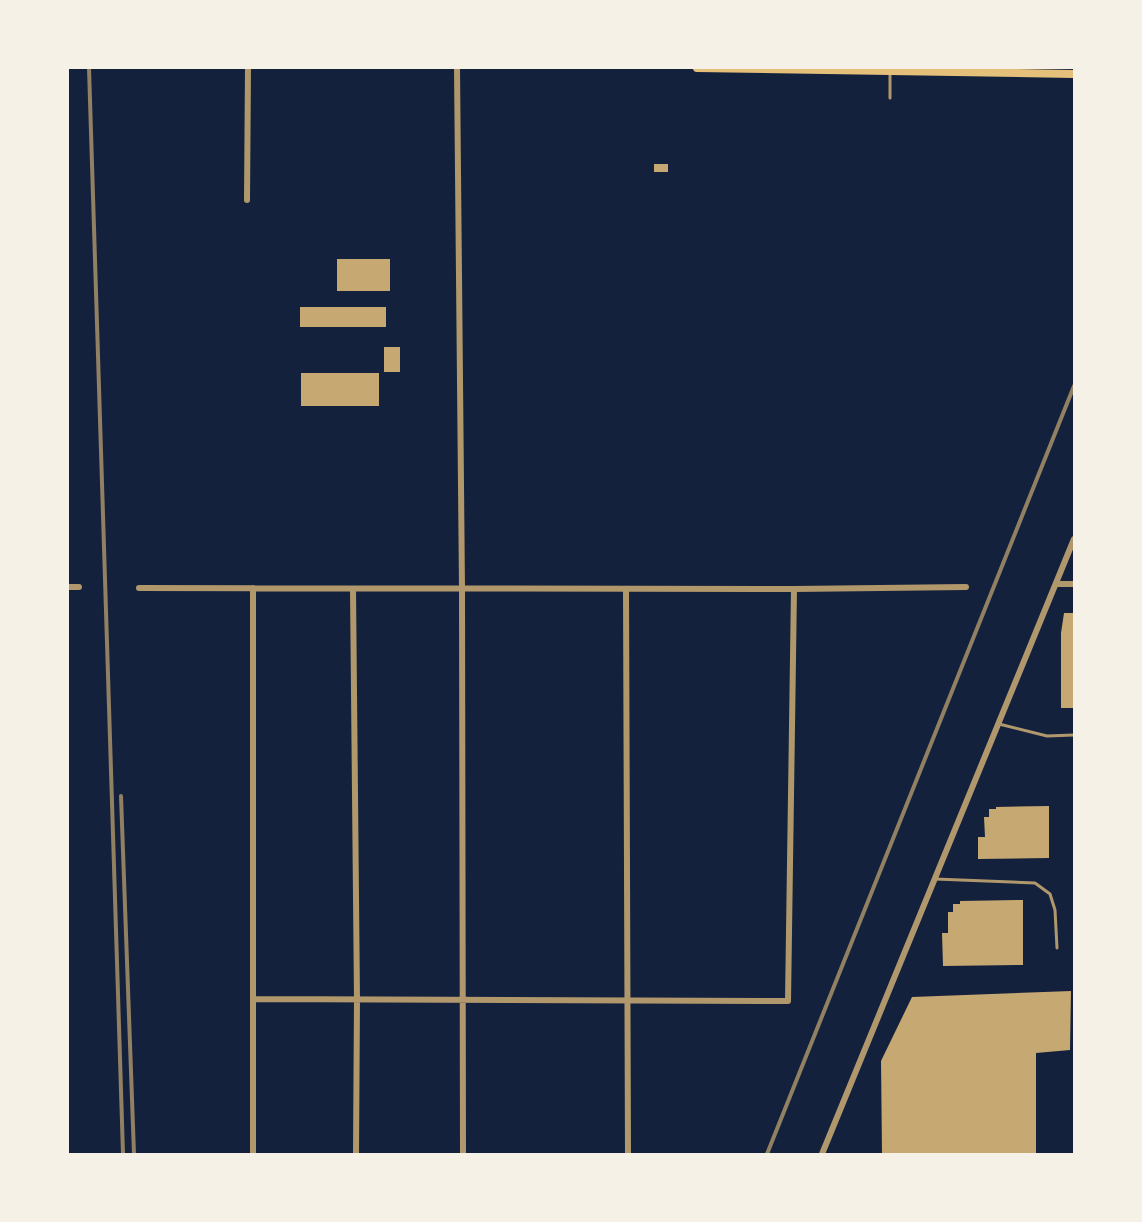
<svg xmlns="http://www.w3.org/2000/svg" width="1142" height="1222" font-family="Quicksand,sans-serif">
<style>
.building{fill:#c6a872}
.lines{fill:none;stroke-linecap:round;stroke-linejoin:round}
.service{stroke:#b1986c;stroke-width:3}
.minor{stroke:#b1986c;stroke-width:6}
.secondary{stroke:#e5c07b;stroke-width:8}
.rail{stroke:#918062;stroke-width:4}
</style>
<rect width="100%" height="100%" fill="#14213d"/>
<path class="building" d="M654 164H668V172H654Z
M337 259H390V291H337Z
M300 307H386V327H300Z
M384 347H400V372H384Z
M301 373H379V406H301Z
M1064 613H1074V708H1061V633Z
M1049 806V858L978 859V837H985L984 817H989V809H996V807Z
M1023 900V965L943 966 942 933H948V912H953V904H960V901Z
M1071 991 1070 1050 1036 1053V1154H882L881 1061 912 997Z"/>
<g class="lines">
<path class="service" d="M890 98V73
M999 724 1047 736 1074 735
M935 879 1035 883 1050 894 1055 910 1057 948"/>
<path class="minor" d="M457 68 462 589 463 1154
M247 200 248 68
M1057 584H1074
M68 587H79
M139 588 794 589 966 587
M253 588V1154
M353 589 357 999 356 1154
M626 589 628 1154
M253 999 788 1001 794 589
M822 1154 1074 539"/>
<path class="secondary" d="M697 68 1074 74"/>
<path class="rail" d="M89 68 123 1154
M121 796 134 1154
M767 1154 1074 386"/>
</g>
<rect width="1142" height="1222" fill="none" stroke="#f6f1e7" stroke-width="138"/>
</svg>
